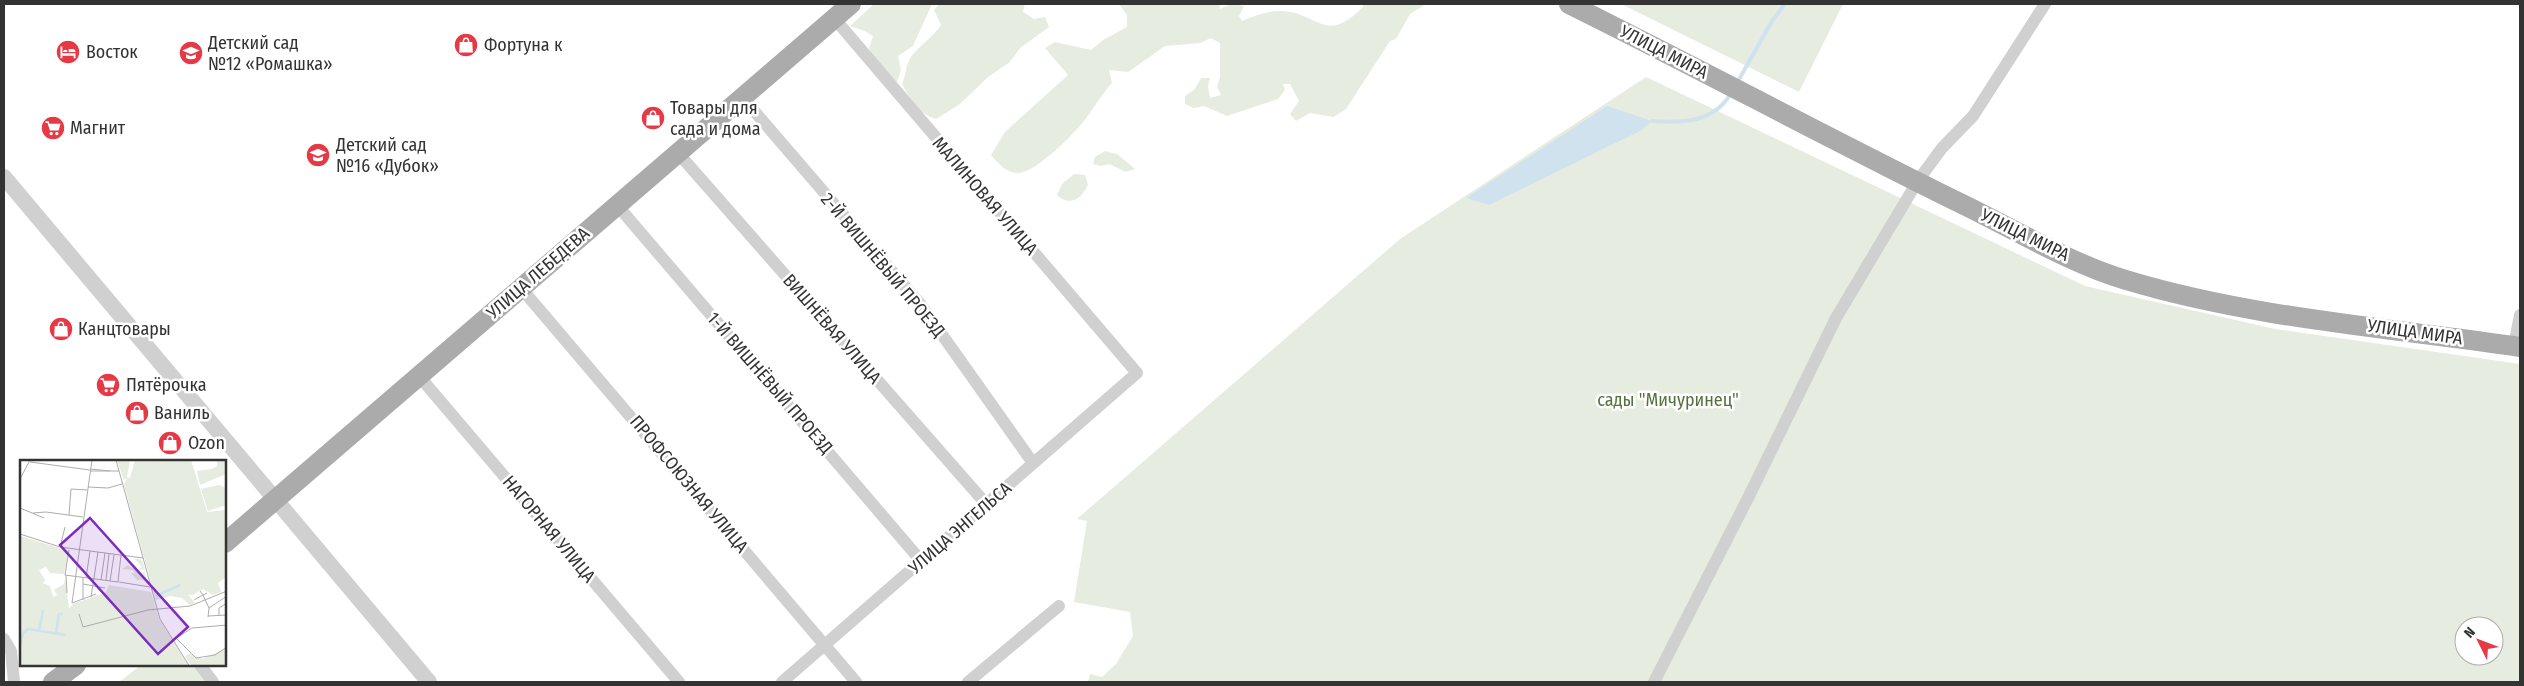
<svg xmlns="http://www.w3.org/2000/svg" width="2524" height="686" font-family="'Fira Sans Condensed',sans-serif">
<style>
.green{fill:#e6ecdf;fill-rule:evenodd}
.water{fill:#cfe2ee}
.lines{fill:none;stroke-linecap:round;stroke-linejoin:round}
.stream{stroke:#cfe2ee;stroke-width:4}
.minor{stroke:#d0d0d0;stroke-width:12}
.tertiary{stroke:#d0d0d0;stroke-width:16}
.primary{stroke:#ababab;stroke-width:20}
.labels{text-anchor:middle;stroke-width:5;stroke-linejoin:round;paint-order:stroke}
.poi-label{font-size:18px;fill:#333;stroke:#fff;text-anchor:start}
.street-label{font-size:18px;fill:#333;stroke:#fff}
.park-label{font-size:18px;fill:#56703f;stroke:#fff}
.inset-river{fill:none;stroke:#cfe2ee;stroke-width:2.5}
.inset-road{fill:none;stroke:#adadad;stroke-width:1}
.view{fill:#7b2cbf;fill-opacity:0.15;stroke:#7b2cbf;stroke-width:2.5}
.inset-edge{fill:none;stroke:#333;stroke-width:2.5}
</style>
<rect width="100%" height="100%" fill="#fff"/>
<path class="green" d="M874 4H932L913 46 898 56 901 70 896 85 876 62 869 48 873 36 865 31 850 26Z
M939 4H1025L1023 12 1034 19 1045 17 1049 27 1020 48 1010 62 988 77 960 104 936 119C919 114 910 99 902 84 906 76 905 69 909 61 914 49 933 38 941 25L934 10Z
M1119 4H1220V9L1231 4 1244 6 1239 16 1242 21C1254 16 1266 11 1279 11 1317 10 1324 47 1363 7V4H1426L1410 14 1396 39 1390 41 1346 109 1333 117 1310 113 1296 121 1290 114 1299 101 1290 84H1283L1285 90 1278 99 1227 116 1204 106 1194 108 1185 104V96L1195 89 1201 78H1210L1208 86 1210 98 1221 95 1217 87 1220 77V43L1211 38 1200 43 1165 46 1128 72 1109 70 1112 83C1102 94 1095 106 1087 117 1075 133 1038 171 1019 173 1007 174 998 163 991 155L1005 132 1068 75 1045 48 1055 42 1091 50 1103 40 1127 27V15Z
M1621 4H1843L1799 92Z
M1646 77 2085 286 2275 329 2520 364V682H1088L1090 674 1102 677 1116 664 1133 636 1130 612 1074 602 1087 521 1077 519 1400 239ZM2464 626H2494V656H2464Z
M1105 151 1117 154 1135 169 1126 172 1109 164 1101 166 1093 164 1095 157Z
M1074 174 1085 175 1088 185C1081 199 1070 207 1057 195L1062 184Z
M141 665H193L205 682H119Z"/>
<path class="water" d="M1607 106 1652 121 1642 130 1489 205 1466 198Z"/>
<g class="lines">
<path class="stream" d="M1737 83 1772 21 1785 4
M1652 121C1682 123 1714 123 1731 93"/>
<path class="minor" d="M742 97 921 305 1033 463
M678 153 987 505
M617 205 922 562
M521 288 856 682
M2514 346 2520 315
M419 376 679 682
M4 639 11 651 14 682
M200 665 213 682
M782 682 1137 373 834 18
M968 682 1059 606
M1654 682 1748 498 1836 318 1917 182 1942 148 1973 116 2045 4"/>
<path class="tertiary" d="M4 177 429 682"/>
<path class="primary" d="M1569 4C1700 69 1828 138 1958 202 2010 227 2071 264 2126 280 2252 318 2390 328 2520 347
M225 543 851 4
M53 682 76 665"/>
</g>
<defs>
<g id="shop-disc" transform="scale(1.25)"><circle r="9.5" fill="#e63946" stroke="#fff"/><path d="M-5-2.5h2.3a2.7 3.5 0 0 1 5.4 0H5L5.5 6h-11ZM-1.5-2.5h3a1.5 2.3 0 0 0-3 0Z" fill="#fff"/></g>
<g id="hotel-disc" transform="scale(1.25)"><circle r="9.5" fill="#e63946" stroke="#fff"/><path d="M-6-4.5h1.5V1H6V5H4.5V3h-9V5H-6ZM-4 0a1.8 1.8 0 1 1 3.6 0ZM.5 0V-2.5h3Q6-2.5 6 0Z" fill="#fff"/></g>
<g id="school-disc" transform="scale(1.25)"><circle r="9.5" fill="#e63946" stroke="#fff"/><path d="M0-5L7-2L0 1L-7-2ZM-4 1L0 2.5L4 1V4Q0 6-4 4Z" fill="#fff"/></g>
<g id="supermarket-disc" transform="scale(1.25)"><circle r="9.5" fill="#e63946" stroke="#fff"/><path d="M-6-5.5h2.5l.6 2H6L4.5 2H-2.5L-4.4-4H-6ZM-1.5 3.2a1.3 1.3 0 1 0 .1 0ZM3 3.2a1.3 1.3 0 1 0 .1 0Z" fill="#fff"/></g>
</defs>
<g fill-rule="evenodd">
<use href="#shop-disc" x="466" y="45"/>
<use href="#hotel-disc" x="68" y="52"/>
<use href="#school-disc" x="191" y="53"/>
<use href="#shop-disc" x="653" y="118"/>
<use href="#supermarket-disc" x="53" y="128"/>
<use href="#school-disc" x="318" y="155"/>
<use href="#shop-disc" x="61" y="329"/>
<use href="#supermarket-disc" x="108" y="385"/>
<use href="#shop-disc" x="137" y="413"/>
<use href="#shop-disc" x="170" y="443"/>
</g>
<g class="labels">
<g class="poi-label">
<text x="208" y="49">Детский сад<tspan x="208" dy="21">№12 «Ромашка»</tspan></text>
<text x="484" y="51">Фортуна к</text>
<text x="86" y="58">Восток</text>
<text x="670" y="114">Товары для<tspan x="670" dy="21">сада и дома</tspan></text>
<text x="70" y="134">Магнит</text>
<text x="336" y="151">Детский сад<tspan x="336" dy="21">№16 «Дубок»</tspan></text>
<text x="78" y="335">Канцтовары</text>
<text x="126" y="391">Пятёрочка</text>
<text x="154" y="419">Ваниль</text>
<text x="188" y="449">Ozon</text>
</g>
<g class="street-label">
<text transform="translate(1664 52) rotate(27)" y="6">УЛИЦА МИРА</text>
<text transform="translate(985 196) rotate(49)" y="6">МАЛИНОВАЯ УЛИЦА</text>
<text transform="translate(2025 235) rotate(26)" y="6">УЛИЦА МИРА</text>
<text transform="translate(883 265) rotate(50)" y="6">2-Й ВИШНЁВЫЙ ПРОЕЗД</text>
<text transform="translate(538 273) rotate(-41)" y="6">УЛИЦА ЛЕБЕДЕВА</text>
<text transform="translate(832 329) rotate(49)" y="6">ВИШНЁВАЯ УЛИЦА</text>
<text transform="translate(2415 332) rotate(8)" y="6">УЛИЦА МИРА</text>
<text transform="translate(770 383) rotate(49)" y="6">1-Й ВИШНЁВЫЙ ПРОЕЗД</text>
<text transform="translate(689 484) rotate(50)" y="6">ПРОФСОЮЗНАЯ УЛИЦА</text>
<text transform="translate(960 528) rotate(-41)" y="6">УЛИЦА ЭНГЕЛЬСА</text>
<text transform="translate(549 529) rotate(50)" y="6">НАГОРНАЯ УЛИЦА</text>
</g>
<g class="park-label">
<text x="1668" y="406">сады "Мичуринец"</text>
</g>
</g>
<g transform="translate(20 460)">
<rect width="206" height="206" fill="#fff"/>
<path d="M97 0H110L107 17 110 18 115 0H171L187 52 206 50V117L198 123 201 132 193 135 183 129 173 135H168L175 143 170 145 162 138 150 136 136 140 123 94 131 95 123 94 104 25 107 18 104 20ZM197 0H206V14L180 25 177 11 192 9 197 6ZM199 25 206 28V45L188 51 181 29ZM0 76 49 91 44 114 30 113 26 107 19 110 25 120 23 123 30 126 33 137 37 135 34 130 44 124 45 117 49 149 53 144 86 132 89 125 131 132 139 159 169 206H0ZM114 98 122 100 125 110 121 109 118 113 122 117 124 111 127 120H117L111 113H115L113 110 102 109 108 105 112 108 115 105 118 110 122 107ZM206 188V206H172L165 196 170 194 183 199Z" fill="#e6ecdf"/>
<path class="inset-river" d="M136 136 160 125M19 171 23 150M36 173 39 154H43M0 187 3 173 8 169 46 175"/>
<path class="inset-road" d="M72 0 52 143 76 134M96 0 140 159 170 207M10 2 70 10M70 9 90 11M70 11H99M0 19 10 0M68 27 88 28 102 24M0 48 24 58M13 53 26 52 63 57M49 55 51 29 67 30M0 74 40 87 123 98M40 87 45 67M49 90 45 115 98 122 101 95M46 115 47 133M66 118 70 91M81 120 85 93M86 120 89 94M90 121 94 95M99 122 130 127M63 124 85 128M187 133 183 135 189 148 188 157M71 137 78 92M63 140V118M174 140 183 135 180 131M189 148 207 136M59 154 63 167 128 150 170 146 207 131M199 155V148L207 143M188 156 207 155M172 168 207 165M156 178 176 198 195 195 207 187M155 179 172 168"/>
<path class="view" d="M70 58 168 167 138 194 40 85Z"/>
<rect width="206" height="206" class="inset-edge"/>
</g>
<rect width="2524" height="686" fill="none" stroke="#333333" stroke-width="10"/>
<g transform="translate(2479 641) rotate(312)"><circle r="24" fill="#ffffff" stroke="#adadad"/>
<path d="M0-4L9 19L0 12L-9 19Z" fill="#e63946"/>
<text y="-8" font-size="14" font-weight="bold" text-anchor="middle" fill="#333333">N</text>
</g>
</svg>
